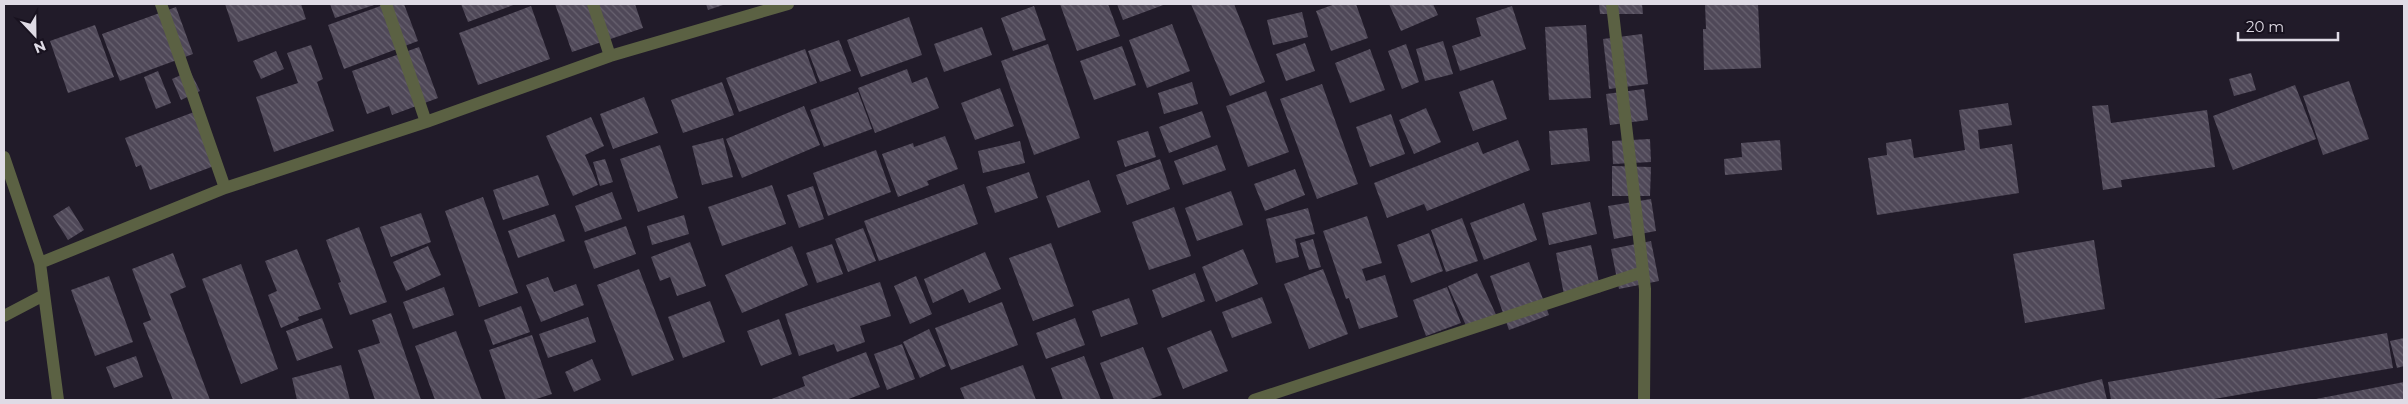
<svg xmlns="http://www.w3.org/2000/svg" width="2408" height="404" font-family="Montserrat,sans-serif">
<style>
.building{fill:url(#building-back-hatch)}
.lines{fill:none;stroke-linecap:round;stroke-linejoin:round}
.minor{stroke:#5b6143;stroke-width:12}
</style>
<defs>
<pattern id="building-back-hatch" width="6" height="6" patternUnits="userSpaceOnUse" patternTransform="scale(1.25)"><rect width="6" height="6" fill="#4f4858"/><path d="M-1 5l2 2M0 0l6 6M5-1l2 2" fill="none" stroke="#686270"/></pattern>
</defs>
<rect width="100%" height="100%" fill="#211b29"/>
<path class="building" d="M225 4H301L306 19 238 42Z
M330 4H377L335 18Z
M386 4H404L418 41 344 69 328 25Z
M461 4H516L468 22Z
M555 4H635L643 28 572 52Z
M706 4H726L708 10Z
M1060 4H1108L1120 36 1077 51Z
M1117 4H1166L1123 20Z
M1191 4H1234L1265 82 1230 96Z
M1335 4H1356L1368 38 1331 51 1316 11Z
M1389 4H1433L1438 15 1401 31Z
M1599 4H1642L1643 14H1600Z
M1705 4H1758L1761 68 1704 70 1703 29H1706Z
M531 6 550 59 478 85 459 33Z
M1034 6 1046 40 1013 51 1001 18Z
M1512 6 1526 49 1460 71 1452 46 1481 36 1476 18Z
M176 7 193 54 120 81 102 34Z
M1302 12 1308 37 1273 45 1267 20Z
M909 17 922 55 861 77 847 40Z
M1172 24 1190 71 1147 88 1129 40Z
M95 25 114 77 68 93 50 41Z
M1586 25 1591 98 1549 100 1545 27Z
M982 27 992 55 944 72 934 44Z
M1642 34 1648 84 1609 89 1603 39Z
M839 40 851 71 820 82 808 51Z
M1443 41 1453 74 1425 81 1416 49Z
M1305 43 1315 71 1286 81 1276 54Z
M1048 44 1080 138 1034 155 1001 61Z
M1406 44 1419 82 1402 89 1388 51Z
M311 45 323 79 317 82 334 131 274 152 256 97 298 83 287 53Z
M1122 46 1136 85 1094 100 1080 61Z
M419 47 438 98 392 115 389 106 367 114 352 71Z
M805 49 817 83 739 112 726 78Z
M1370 49 1385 90 1350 103 1335 63Z
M276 51 284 69 261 79 253 61Z
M907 69 912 83 927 77 939 108 875 133 858 88Z
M158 71 171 103 156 109 144 77Z
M190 71 200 91 181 100 172 79Z
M2251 73 2256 90 2234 96 2229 79Z
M1493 80 1507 119 1473 131 1459 92Z
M2349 81 2369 139 2323 155 2303 96Z
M722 82 734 115 683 133 671 100Z
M1192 82 1198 104 1164 114 1158 93Z
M1322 84 1358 184 1317 199 1280 99Z
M2295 85 2316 139 2233 170 2213 116Z
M1000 88 1014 126 975 140 961 103Z
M1644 89 1648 120 1610 125 1606 94Z
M1266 91 1289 152 1248 167 1226 106Z
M858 92 872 129 824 147 810 110Z
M644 97 658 133 613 149 600 114Z
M2008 103 2012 125 1978 130 1980 149 2012 144 2019 193 1877 215 1868 158 1887 155 1886 143 1911 139 1914 158 1965 150 1959 110Z
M2108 105 2111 123 2207 110 2215 167 2121 180 2122 187 2103 190 2092 106Z
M804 106 820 145 742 178 726 139Z
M1426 108 1441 142 1414 154 1399 120Z
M1202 111 1211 137 1169 153 1159 127Z
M194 112 214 166 150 190 141 165 136 167 125 138Z
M1391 114 1405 154 1370 167 1356 127Z
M591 117 604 146 585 155 598 185 573 196 546 136Z
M1587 128 1590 161 1551 165 1549 131Z
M1148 131 1156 157 1125 167 1117 141Z
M945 136 958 169 927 181 929 185 898 197 882 154 913 143 914 147Z
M723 138 733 177 702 185 692 146Z
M1650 139 1651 162 1613 164 1612 141Z
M1518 140 1530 170 1427 211 1424 204 1387 218 1374 183 1478 142 1483 154Z
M1780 140 1782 170 1725 175 1724 159 1742 157 1741 143Z
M1020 141 1025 163 983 173 978 151Z
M660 145 678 198 638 212 620 159Z
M1217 145 1226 170 1183 185 1174 161Z
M876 150 891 192 828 216 813 173Z
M605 159 613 182 600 186 593 162Z
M1160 159 1170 189 1127 205 1116 175Z
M1612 166 1651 167 1650 196H1612Z
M1295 169 1305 195 1265 211 1254 184Z
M1029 172 1038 198 995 213 986 187Z
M538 175 549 205 503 220 493 190Z
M1089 180 1101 212 1058 228 1046 196Z
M964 184 978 224 879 261 864 221Z
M772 185 786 224 722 246 708 207Z
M813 186 824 219 799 228 787 195Z
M1231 191 1243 225 1197 241 1185 208Z
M612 192 622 219 585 232 575 206Z
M483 197 518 293 479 307 445 211Z
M1651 199 1656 231 1614 239 1608 206Z
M1590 202 1597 234 1549 245 1542 213Z
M1524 203 1537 240 1484 260 1470 223Z
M69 206 84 230 68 240 53 216Z
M1174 207 1191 256 1149 270 1132 222Z
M1308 208 1315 234 1295 239 1299 257 1276 263 1266 219Z
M421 213 431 242 391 257 380 227Z
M555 214 565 241 518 258 508 231Z
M684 215 689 234 652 245 647 226Z
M1367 216 1382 263 1362 269 1366 281 1385 275 1398 317 1359 329 1349 298 1346 299 1323 231Z
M1462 218 1478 261 1446 272 1431 230Z
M626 226 636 254 594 269 584 241Z
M359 227 387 302 350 315 338 283 341 282 326 240Z
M863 228 876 261 848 272 835 239Z
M1429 233 1443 271 1411 283 1397 245Z
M1313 239 1321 267 1309 270 1300 243Z
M2094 240 2105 309 2025 323 2013 254Z
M1651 241 1659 281 1619 289 1611 249Z
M690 242 706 286 677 296 670 277 660 281 651 257Z
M1051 243 1074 306 1033 321 1009 258Z
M832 244 843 274 817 283 806 253Z
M1591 245 1601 292 1565 300 1556 253Z
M428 246 441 275 406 291 393 262Z
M792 246 808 285 742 313 725 275Z
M297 249 321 309 298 317 299 320 281 328 268 295 277 291 265 261Z
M1243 249 1258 284 1216 302 1202 267Z
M985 252 1001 289 969 303 963 289 933 303 924 279Z
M173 253 186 287 170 294 210 400H173L143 323 151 320 132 269Z
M1529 262 1549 315 1509 330 1490 276Z
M241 264 278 369 241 384 202 279Z
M639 269 674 360 632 376 597 285Z
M1323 269 1348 334 1309 349 1284 284Z
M1195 273 1205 301 1162 318 1152 290Z
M1477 273 1498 319 1469 332 1448 286Z
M109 276 133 342 95 356 71 290Z
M916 276 932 314 910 324 894 286Z
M548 277 554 292 576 284 584 305 541 322 526 285Z
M880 282 891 316 860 326 865 342 837 352 834 344 799 356 785 314Z
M444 287 454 315 413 329 403 302Z
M1447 287 1461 323 1426 336 1413 300Z
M1262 297 1272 323 1232 338 1222 312Z
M1129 298 1138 324 1101 337 1092 311Z
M710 301 725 342 683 358 668 317Z
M1002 302 1018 345 951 370 935 328Z
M521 306 530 332 493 345 484 320Z
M391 313 421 400H375L358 350 380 343 372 320Z
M588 317 596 342 548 358 539 334Z
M322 318 333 348 297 361 286 331Z
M1075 318 1085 345 1046 359 1036 333Z
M779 319 792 354 761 366 747 331Z
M929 329 946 366 920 378 903 342Z
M1211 330 1228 371 1183 389 1167 348Z
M456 331 482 400H435L415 346Z
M2387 333 2393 368 2208 400H2111L2108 382Z
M532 335 552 394 533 400H506L489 350Z
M2404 338V366L2397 368 2390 341Z
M902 344 915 379 887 390 874 354Z
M1143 347 1162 395 1148 400H1114L1100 363Z
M866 352 880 387 846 400H769L805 386 802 377Z
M136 356 143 377 114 388 106 367Z
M1084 356 1101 400H1063L1051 368Z
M592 359 601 380 574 392 565 372Z
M341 365 350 400H297L292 378Z
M1023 365 1036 400H965L960 388Z
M2102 379 2107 400H2016Z
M2404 382V400H2316V399Z"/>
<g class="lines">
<path class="minor" d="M161 4 225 188
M386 4 426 122
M593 4 610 56
M1612 4 1645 289 1644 400
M4 157 40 263 58 400
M40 263 225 188 426 122 610 56 788 4
M4 316 44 295
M1254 400 1643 272"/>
</g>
<rect width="2408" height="404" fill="none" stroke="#dfdbe5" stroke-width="10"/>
<g transform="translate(35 35) rotate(158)" stroke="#18121f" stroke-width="4" paint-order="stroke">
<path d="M0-4L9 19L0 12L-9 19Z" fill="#dfdbe5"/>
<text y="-8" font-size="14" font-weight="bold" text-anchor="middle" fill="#dfdbe5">N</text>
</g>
<path d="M2238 32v8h100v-8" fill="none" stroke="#dfdbe5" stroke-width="2.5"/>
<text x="2246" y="32" font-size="15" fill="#dfdbe5" stroke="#18121f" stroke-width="4" paint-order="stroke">20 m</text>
</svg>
